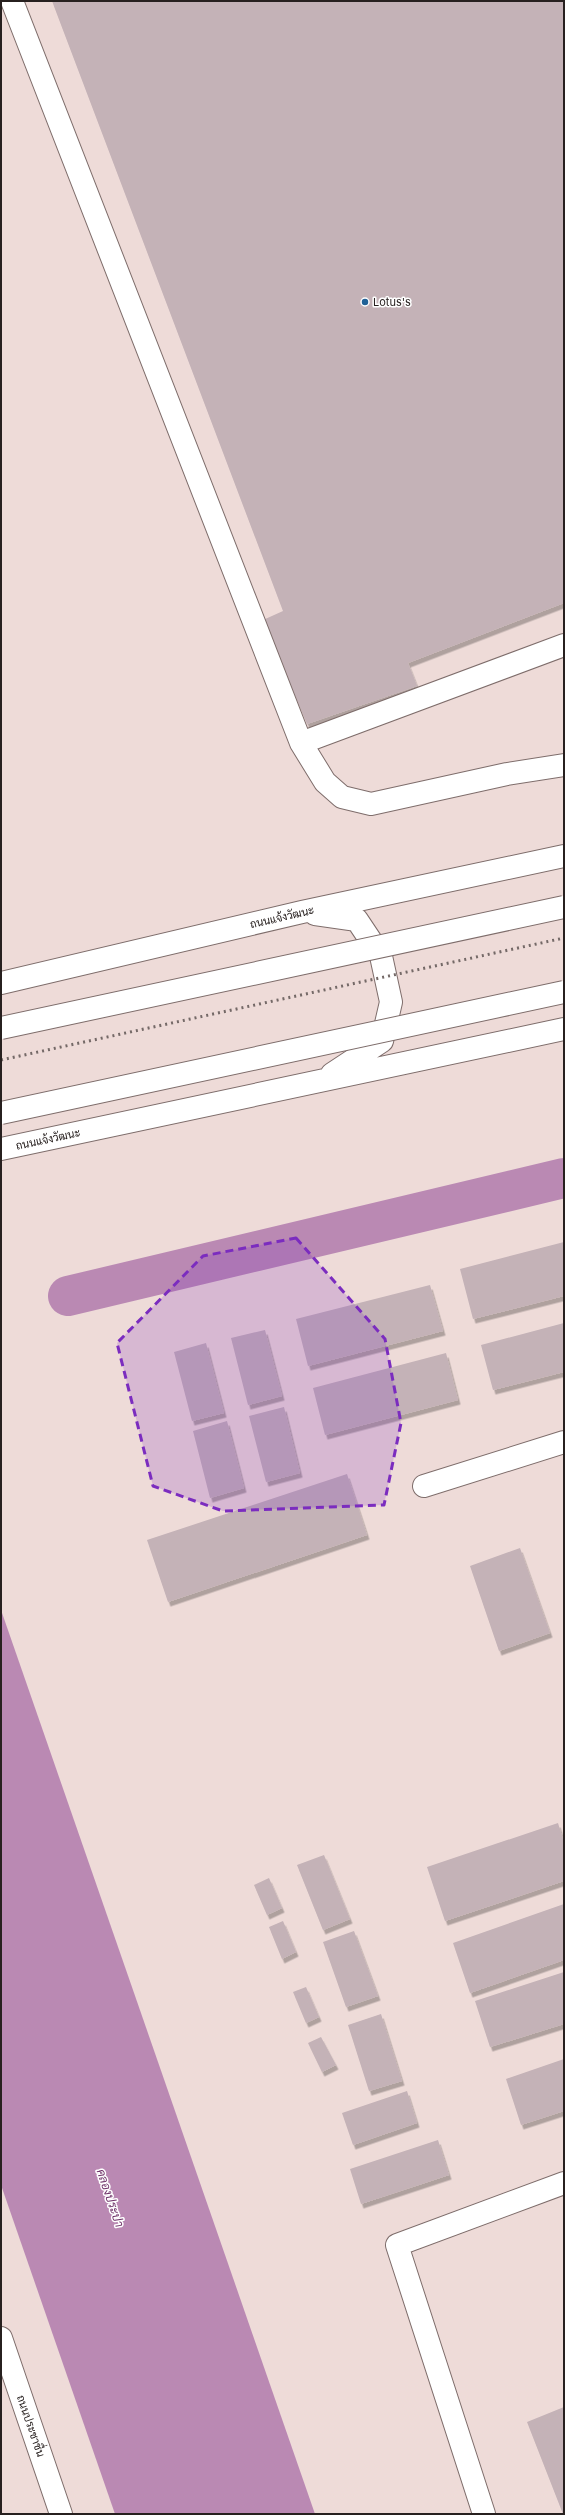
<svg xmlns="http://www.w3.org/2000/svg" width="565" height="2515" font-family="Inter,Sarabun,sans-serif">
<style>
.water{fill:#ba89b3}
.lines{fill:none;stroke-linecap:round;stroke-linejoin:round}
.canal{stroke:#ba89b3;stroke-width:40}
.building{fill:#c4b2b7;filter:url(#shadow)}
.minor-casing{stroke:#7e6d6b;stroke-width:24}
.major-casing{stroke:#7e6d6b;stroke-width:24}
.minor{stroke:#fff;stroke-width:22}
.major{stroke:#fff;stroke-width:22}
.rail{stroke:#746967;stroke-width:3;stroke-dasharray:2 4;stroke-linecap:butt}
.major-bridge-casing{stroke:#7e6d6b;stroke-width:24;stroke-linecap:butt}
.major-bridge{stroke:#fff;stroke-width:22}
.marked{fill:#7b2cbf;fill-opacity:0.2;stroke:#7b2cbf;stroke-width:3;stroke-dasharray:8 5;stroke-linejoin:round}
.poi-dot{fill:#206197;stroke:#fff;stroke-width:1.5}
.labels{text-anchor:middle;stroke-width:3;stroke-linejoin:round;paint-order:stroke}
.poi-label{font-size:11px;fill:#27201f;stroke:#fff;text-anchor:start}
.street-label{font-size:11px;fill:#27201f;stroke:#fff}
.water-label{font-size:12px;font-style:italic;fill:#6f3269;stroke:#fff}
</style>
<defs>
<filter id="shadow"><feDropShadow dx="2.5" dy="4.5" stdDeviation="0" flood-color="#0004"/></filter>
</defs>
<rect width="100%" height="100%" fill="#eedbd8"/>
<path class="water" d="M1 1610 315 2514H115L1 2185Z"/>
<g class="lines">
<path class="canal" d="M68 1296 564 1178"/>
</g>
<path class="building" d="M52 1H564V603L408 663 417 686 307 724 263 620 283 611Z
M564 1242V1296L473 1319 460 1269Z
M430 1285 443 1331 308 1366 296 1319Z
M564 1323V1372L493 1390 481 1345Z
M265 1330 282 1396 248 1405 231 1338Z
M206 1343 224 1413 192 1421 174 1352Z
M446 1353 458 1400 325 1435 313 1388Z
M284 1407 300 1473 266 1482 249 1416Z
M227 1421 244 1488 210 1498 193 1431Z
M347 1474 367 1535 168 1602 147 1540Z
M520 1548 550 1633 499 1651 470 1566Z
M558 1823 564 1843V1881L445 1921 427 1867Z
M324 1855 350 1919 323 1930 297 1865Z
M269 1878 282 1908 267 1915 254 1885Z
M564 1904V1960L470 1993 453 1943Z
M283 1921 296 1952 282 1959 269 1927Z
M354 1931 378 1996 346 2007 323 1942Z
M564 1972V2024L490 2047 475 2001Z
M306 1987 319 2017 306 2023 293 1992Z
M381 2014 402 2081 369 2091 348 2025Z
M321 2037 336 2065 322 2072 308 2043Z
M564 2059V2111L521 2125 506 2079Z
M407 2091 417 2123 353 2145 342 2113Z
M438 2140 449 2175 361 2204 350 2169Z
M564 2407V2514H563L527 2422Z"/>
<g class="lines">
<g class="minor-casing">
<path id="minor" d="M12 1 301 743 325 782 342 797 371 804 507 774 564 765
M301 743 564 645
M424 1486 564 1442
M484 2514 397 2245 564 2183"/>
</g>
<g class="major-casing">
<path id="major" d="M315 914 357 920 381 956 391 1002 382 1041 332 1074
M1 983 302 912 564 856
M1 1149 564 1029
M1 2338 61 2514"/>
</g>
<use href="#minor" class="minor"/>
<use href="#major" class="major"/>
<path class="rail" d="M1 1060 564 938"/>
<g class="major-bridge-casing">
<path id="major-bridge" d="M1 1028 564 907
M1 1113 564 992"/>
</g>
<use href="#major-bridge" class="major-bridge"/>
</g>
<path class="marked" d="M296 1238 385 1339 401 1423 384 1505 223 1511 153 1486 117 1343 203 1256Z"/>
<circle class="poi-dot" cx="365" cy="302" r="4"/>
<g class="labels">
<g class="poi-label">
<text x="373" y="306">Lotus's</text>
</g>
<g class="street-label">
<text transform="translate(282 917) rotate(-13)" y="4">ถนนแจ้งวัฒนะ</text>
<text transform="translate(48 1139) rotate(-12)" y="4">ถนนแจ้งวัฒนะ</text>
<text transform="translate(31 2426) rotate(71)" y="4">ถนนประชาชื่น</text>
</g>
<g class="water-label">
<text transform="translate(110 2198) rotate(71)" y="4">คลองประปา</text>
</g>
</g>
<rect width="565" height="2515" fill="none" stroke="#27201f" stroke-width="4"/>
</svg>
